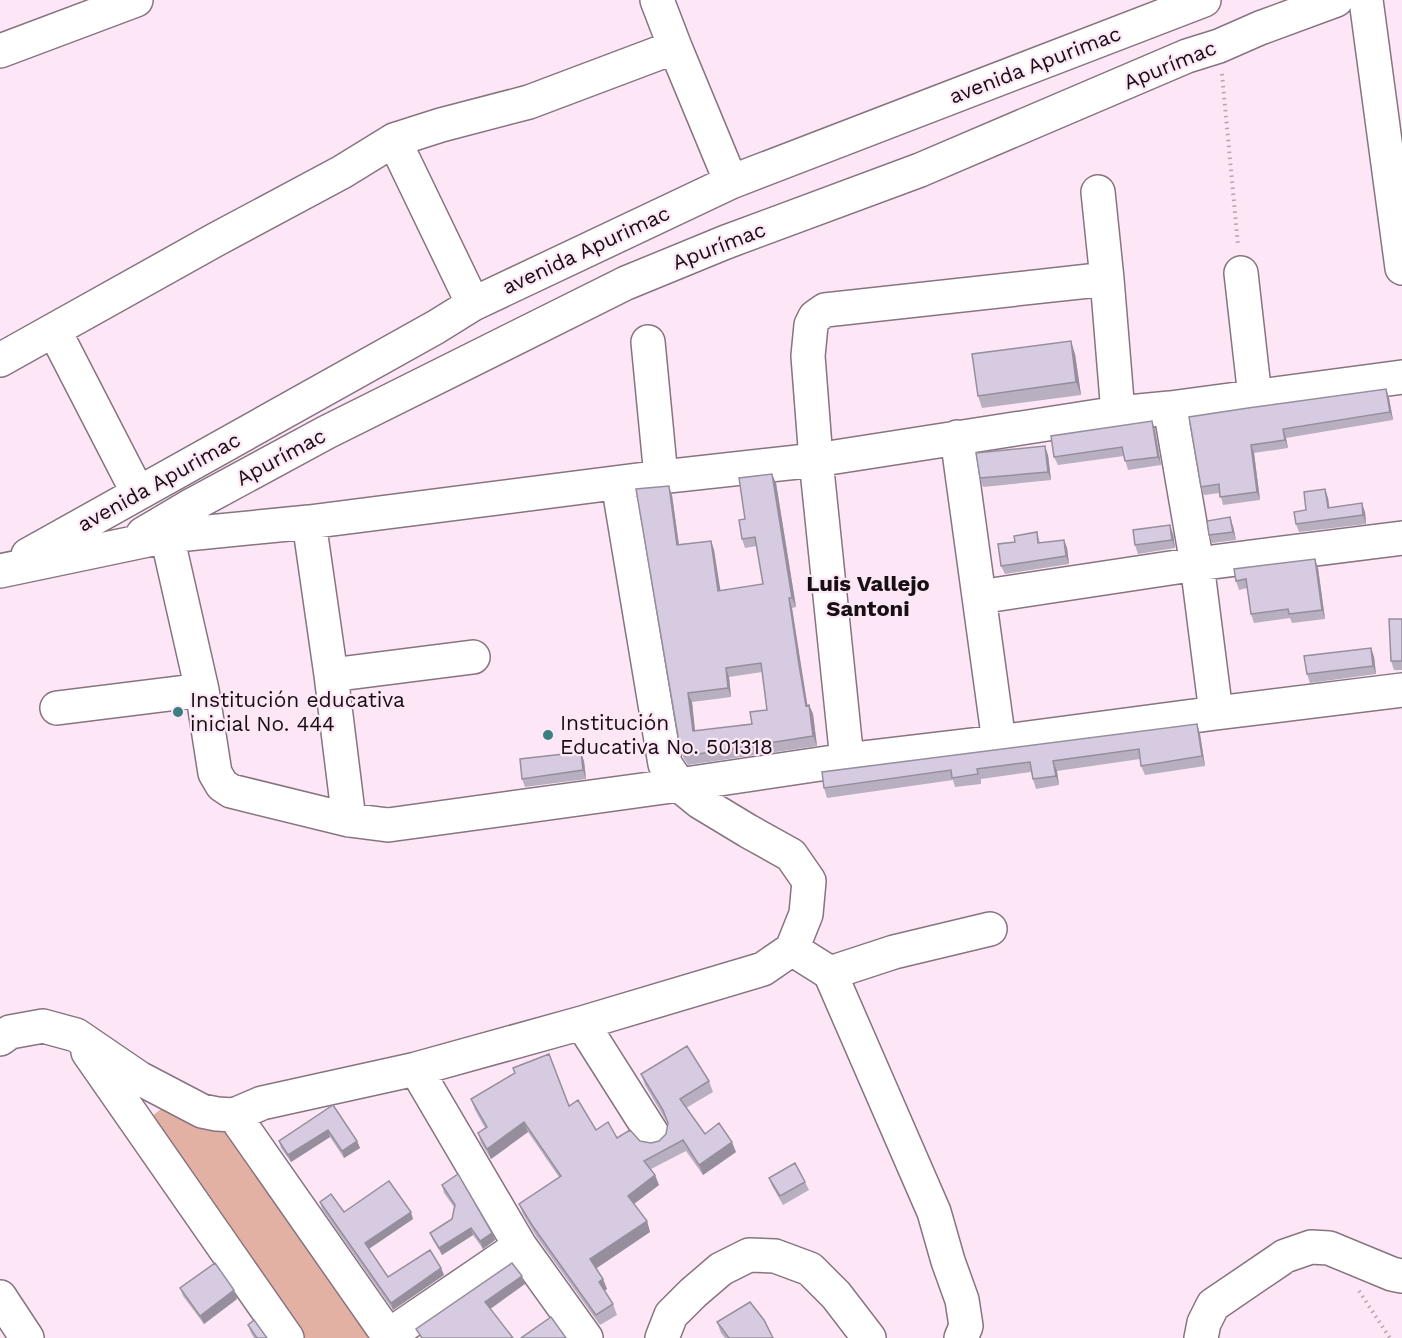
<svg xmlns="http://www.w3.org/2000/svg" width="1402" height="1338" font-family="'Work Sans',sans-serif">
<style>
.green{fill:#e3b1a3}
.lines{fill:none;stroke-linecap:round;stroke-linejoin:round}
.minor-casing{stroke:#877480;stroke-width:36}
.path{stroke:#b5a4af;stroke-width:4;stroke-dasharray:1.5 4.5;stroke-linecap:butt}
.minor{stroke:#fff;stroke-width:33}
.wall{fill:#b8afc1;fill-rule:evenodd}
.shaded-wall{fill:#968e9d}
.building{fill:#d6cbe0;stroke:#968e9d;stroke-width:1.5;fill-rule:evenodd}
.poi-dot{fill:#388180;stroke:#fde7f6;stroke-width:2}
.labels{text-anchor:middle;stroke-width:4.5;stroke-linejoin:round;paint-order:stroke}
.street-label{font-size:21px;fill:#160f13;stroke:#fde7f6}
.poi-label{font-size:21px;fill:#160f13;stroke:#fde7f6;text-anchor:start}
.neighbourhood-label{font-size:22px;font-weight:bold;fill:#160f13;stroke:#fde7f6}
</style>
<rect width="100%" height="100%" fill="#fde7f6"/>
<path class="green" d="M161 1109 194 1124 224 1127 375 1338H297L147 1120Z"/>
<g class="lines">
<g class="minor-casing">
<path id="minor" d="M657 0 675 47
M1366 0 1402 268
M0 51 136 0
M394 140 473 304
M1098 192 1107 279 1118 413
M1241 273 1255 397
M54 330 138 493
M648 342 661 477
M0 360 215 240 342 172 394 140 441 125 529 102 675 47 731 182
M1170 408 1197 564 1216 713
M957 437 999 742
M309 522 331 675 349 820
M143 534 192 505 327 432 626 283 726 242 920 170 1187 56 1219 46 1260 28 1336 0
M167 536 202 690 215 773 222 785 231 791 349 820 388 825 679 785 847 760 999 742 1216 713 1402 690
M28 555 436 327 473 304 731 182 1204 0
M0 571 167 536 309 522 661 477 816 460 1118 413 1170 408 1402 377
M979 597 1197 564 1402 538
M331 675 473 657
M57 708 202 690
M847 760 816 460 808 356 811 325 815 317 825 310 1107 279
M792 949 830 973 934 1212 948 1261 962 1300 966 1326 961 1338
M830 973 894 952 990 929
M582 1023 653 1135
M0 1039 10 1032 43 1026 76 1035 139 1078 202 1111 217 1114 234 1115 262 1103 416 1069 582 1023 763 969 792 949 806 914 809 881 791 855 748 831 700 802 679 785 665 764 618 483
M88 1052 287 1338
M416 1069 520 1246 586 1338
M234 1115 390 1338
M0 1297 27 1338
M388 1336 520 1246
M662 1338 671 1315 693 1293 721 1269 749 1255 775 1256 810 1269 836 1295 869 1338
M1201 1338 1204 1323 1213 1305 1285 1256 1311 1247 1329 1248 1392 1274 1402 1276"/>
</g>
<path class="path" d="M1222 74 1238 245
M1359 1291 1390 1338"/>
<use href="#minor" class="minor"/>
</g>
<path class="wall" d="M1075 354 1081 395 982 408 978 396Z
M1386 389 1389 398 1393 420 1286 438 1288 448 1254 453 1260 500 1223 505 1220 493 1204 495 1201 487 1189 417Z
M1152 421 1155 430 1161 465 1128 470 1124 456 1058 465 1054 457Z
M1048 455 1051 480 983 487 980 478Z
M776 483 796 607 792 608 802 674 807 705H809L813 714 817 746 688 765 683 757 680 748 672 495 679 544 711 541 714 550 720 591 763 584 757 546 745 548 742 539 745 519ZM762 672 767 710 752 724 695 731 692 702 731 697 729 677Z
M1325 489 1328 498 1329 508 1365 512 1366 524 1299 532 1296 524 1306 510Z
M1233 526 1236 540 1212 543 1209 535Z
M1037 532 1040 543 1064 540 1067 548 1069 564 1005 574 1001 566 1015 542Z
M1173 534 1175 548 1138 554 1135 545Z
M1318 568 1325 619 1292 623 1290 618 1254 623 1251 614 1247 588 1239 590 1236 581Z
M1402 619V670H1394L1391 661Z
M1371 648 1374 657 1376 674 1310 683 1307 674Z
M1197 724 1200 734 1205 766 1145 775 1141 766 1140 759 1057 771 1059 785 1036 789 1033 779 1031 772 981 779V784L955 787 953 780 827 798 824 788Z
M584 761 586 779 525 787 522 779Z
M641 1074 709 1081 713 1092 686 1108 705 1134 736 1152 703 1175 686 1151 651 1169 655 1175 659 1185 634 1204 647 1221 650 1232 596 1268 603 1279 607 1289 604 1291 613 1304 617 1315 600 1325 536 1236 523 1214 519 1204 559 1177 528 1132 491 1159 481 1143 478 1133 485 1128 475 1110 471 1099 569 1106 596 1130 617 1138 651 1143 659 1141 666 1134 668 1124 645 1085Z
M333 1105 357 1141 360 1148 344 1158 330 1137 291 1162 281 1148 279 1141Z
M769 1178 805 1182 809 1190 783 1205 772 1186Z
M442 1185 492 1233 495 1240 483 1249 473 1235 442 1255 433 1240 430 1233 452 1219 454 1207 444 1193Z
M320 1202 344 1212 413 1219 369 1249 388 1277 441 1268 444 1275 393 1310 322 1209Z
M180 1288 237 1299 204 1324 183 1296Z
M717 1322 773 1338H725L721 1333Z
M248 1325 267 1338H254L251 1333Z"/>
<path class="shaded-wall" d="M1071 341 1075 354 1081 395 1076 382Z
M1386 389 1389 398 1393 420 1390 412Z
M1152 421 1155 430 1161 465 1158 457Z
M1283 429 1286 438 1288 448 1285 440Z
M1251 445 1254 453 1260 500 1257 492Z
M1045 446 1048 455 1051 480 1048 472Z
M772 474 776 483 796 607 792 598Z
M669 486 672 495 680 554 677 545Z
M1325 489 1328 498 1331 517 1328 508Z
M1362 503 1365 512 1366 524 1363 515Z
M1230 517 1233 526 1236 540 1233 532Z
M1170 525 1173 534 1175 548 1172 540Z
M1064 540 1067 548 1069 564 1066 556Z
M711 541 714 550 722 600 718 591Z
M1315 559 1318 568 1325 619 1322 610Z
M789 598 792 608 809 715 806 706Z
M1371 648 1374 657 1376 674 1373 666Z
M726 668 729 677 731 697 728 688Z
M688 693 692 702 696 740 693 731Z
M809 705 813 714 817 746 813 736Z
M1197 724 1200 734 1205 766 1202 756Z
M581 752 584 761 586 779 583 770Z
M1053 761 1057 771 1059 785 1056 776Z
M524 1122 528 1132 491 1159 487 1149Z
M328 1130 330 1137 291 1162 288 1155Z
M357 1141 360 1148 344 1158 342 1151Z
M732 1142 736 1152 703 1175 699 1165Z
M655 1175 659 1185 631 1206 628 1196Z
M411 1212 413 1219 367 1250 365 1243Z
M647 1221 650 1232 594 1270 590 1259Z
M471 1228 473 1235 442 1255 439 1248Z
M492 1233 495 1240 483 1249 480 1241Z
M441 1268 444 1275 393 1310 391 1303Z
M522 1276 525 1284 489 1310 485 1302Z
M603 1279 607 1289 602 1292 599 1282Z
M234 1290 237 1299 204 1324 200 1316Z"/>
<path class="building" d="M1071 341 1076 382 978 396 972 354Z
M1386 389 1390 412 1283 429 1285 440 1251 445 1257 492 1220 497 1219 484 1201 487 1189 417 1248 408Z
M1152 421 1158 457 1125 461 1122 447 1054 457 1051 436Z
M1045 446 1048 472 980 478 976 453Z
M772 474 792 598H789L799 665 806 706 809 705 813 736 685 756 680 748 636 489 669 486 677 545 711 541 718 591 763 584 755 537 742 539 739 520 745 519 739 478ZM761 663 767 710 750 712 752 724 693 731 688 693 728 688 726 668Z
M1325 489 1328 508 1362 503 1363 515 1296 524 1294 512 1306 510 1304 492Z
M1230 517 1233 532 1209 535 1207 521Z
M1170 525 1172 540 1135 545 1133 530Z
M1037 532 1038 543 1064 540 1066 556 1001 566 998 544 1015 542 1014 536Z
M1315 559 1322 610 1289 614 1288 609 1251 614 1246 579 1236 581 1234 569Z
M1389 619H1402V661H1391Z
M1371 648 1373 666 1307 674 1304 656Z
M1197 724 1202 756 1141 766 1139 749 1053 761 1056 776 1033 779 1030 762 977 769 978 774 952 778 951 770 824 788 822 772Z
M581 752 583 770 522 779 520 759Z
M687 1046 709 1081 680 1099 705 1134 719 1123 732 1142 699 1165 683 1140 644 1161 655 1175 628 1196 647 1221 590 1259 603 1279 599 1282 613 1304 596 1315 532 1225 519 1204 561 1176 524 1122 487 1149 478 1133 487 1127 471 1099 515 1073 513 1068 549 1054 569 1106 578 1100 596 1130 608 1122 617 1138 630 1130 640 1141 651 1143 659 1141 666 1134 668 1123 663 1110 641 1074Z
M333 1105 357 1141 342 1151 328 1130 288 1155 279 1141Z
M795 1163 805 1182 780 1196 769 1178Z
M458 1174 492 1233 480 1241 471 1228 439 1248 430 1233 452 1219 455 1205 442 1185Z
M389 1181 411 1212 365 1243 388 1277 430 1250 441 1268 391 1303 320 1202 331 1194 344 1212Z
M215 1263 234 1290 200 1316 180 1288Z
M512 1263 522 1276 485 1302 513 1338H422L416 1329Z
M750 1302 764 1320 773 1338H729L717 1322Z
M551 1317 566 1338H521Z
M254 1320 267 1338H257L248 1325Z"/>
<g class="poi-dot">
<circle cx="178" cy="712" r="6"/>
<circle cx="548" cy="735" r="6"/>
</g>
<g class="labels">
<g class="street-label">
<text transform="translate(1035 65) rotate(-21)" y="7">avenida Apurimac</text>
<text transform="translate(1170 65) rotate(-22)" y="7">Apurímac</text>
<text transform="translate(719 246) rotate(-21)" y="7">Apurímac</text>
<text transform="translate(586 250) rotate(-25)" y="7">avenida Apurimac</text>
<text transform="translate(281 457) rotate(-28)" y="7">Apurímac</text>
<text transform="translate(159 482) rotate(-29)" y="7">avenida Apurimac</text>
</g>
<g class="poi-label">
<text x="190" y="707">Institución educativa<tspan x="190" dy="24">inicial No. 444</tspan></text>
<text x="560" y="730">Institución<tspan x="560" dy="24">Educativa No. 501318</tspan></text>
</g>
<g class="neighbourhood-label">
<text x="868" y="591">Luis Vallejo<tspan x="868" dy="25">Santoni</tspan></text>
</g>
</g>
</svg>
